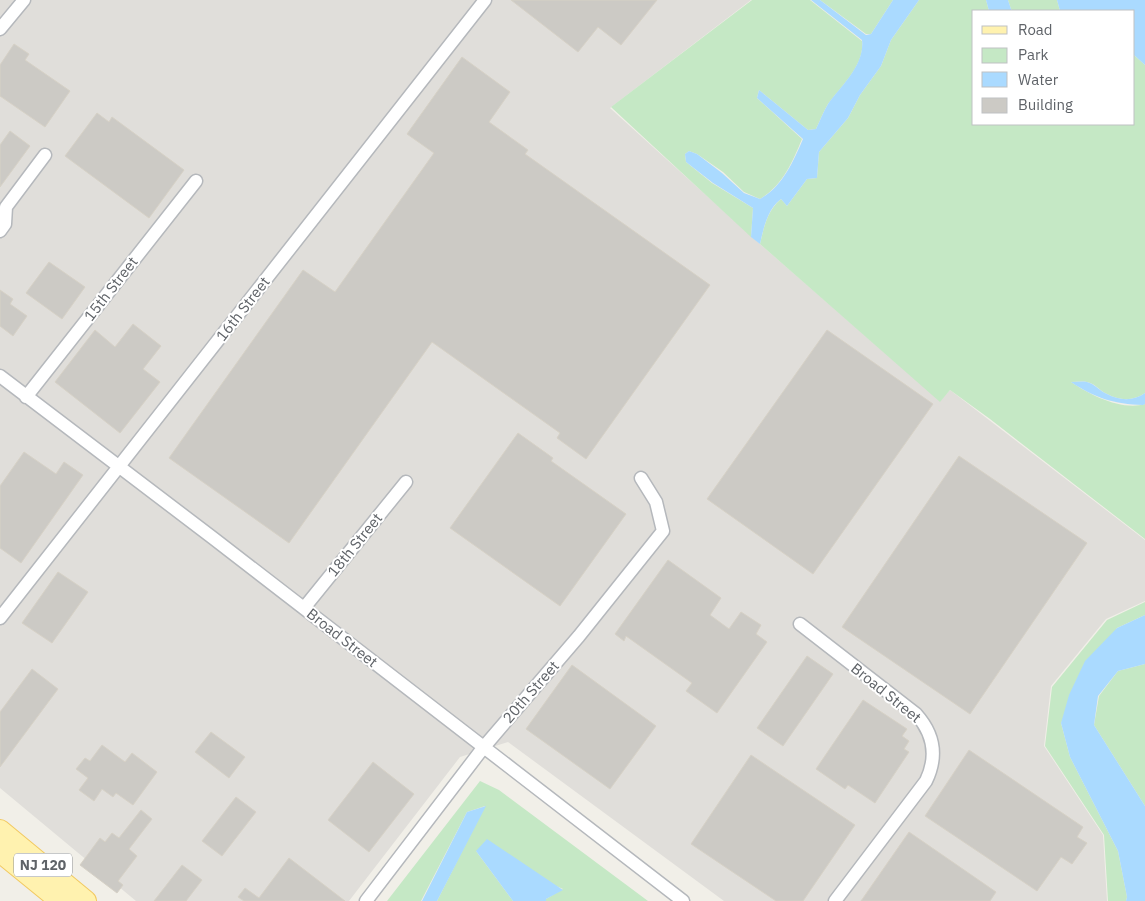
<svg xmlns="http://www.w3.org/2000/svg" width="1145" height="901" font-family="'IBM Plex Sans',sans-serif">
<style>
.industrial{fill:#e0deda}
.green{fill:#c5e8c5}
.water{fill:#aadaff}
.building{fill:#cccac5;stroke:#d6d1c6}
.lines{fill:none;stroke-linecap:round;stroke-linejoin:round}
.street-casing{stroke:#b5b8bc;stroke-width:15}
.primary-casing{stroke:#f2c960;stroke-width:22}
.street{stroke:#fff;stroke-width:12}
.primary{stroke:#fff2af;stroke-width:20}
.labels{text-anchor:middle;stroke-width:4;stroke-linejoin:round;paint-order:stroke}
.shield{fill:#fff;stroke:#8f9295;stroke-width:1}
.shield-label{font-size:14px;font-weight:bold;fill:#5f6368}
.street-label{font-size:15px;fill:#5f6368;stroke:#fff}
</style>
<rect width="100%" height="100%" fill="#f1efe8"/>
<path class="industrial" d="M0 0H751L610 108 760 244 940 401 950 390 1145 540V601L1106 619 1051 686 1044 746 1103 835 1107 901H724L508 742 460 757 349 901H136L0 788Z"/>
<path class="green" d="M752 0H810L862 41C865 65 841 86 828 104 823 112 820 121 816 129L808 130 759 90 757 98 802 139C792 163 783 185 760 199L744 192 723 172 697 154 689 151 685 154 686 162 712 183 753 208 751 237 611 107Z
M820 0H893L871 34H866Z
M919 0H986L989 11H974V124H1134V55L1145 65V393C1134 401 1120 401 1107 394 1100 391 1096 384 1087 382 1082 381 1076 382 1071 382 1090 395 1122 411 1145 404V539L990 419 950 390 940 402 760 244C764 227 767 211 781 199L787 206 807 179 817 178 819 152 848 118 860 95 881 66 891 40Z
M1008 0H1057L1060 11H1014L1011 9Z
M1145 602V615L1117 628 1061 723 1070 757 1118 851 1127 897 1126 901H1108L1104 835 1045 746 1052 687 1107 620Z
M1145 664V806L1094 725 1099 696 1118 671Z
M480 781 499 790 648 901H546V899L563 889 476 851 513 901H437L485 806 467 812 421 901H387Z"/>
<path class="water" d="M811 0H820L866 35 871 34 893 0H919L891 40 881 66 860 95 848 118 819 152 817 178 807 179 787 206 781 199C767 210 764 227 760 244L751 237 753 208 713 183 686 162 685 154 689 151 697 154 722 173 744 193 760 199C783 186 793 162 803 139L757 98 759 90 808 130 816 129C820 121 823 112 828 104 841 86 865 65 862 40Z
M986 0H1008L1011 9 1014 11H989Z
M1057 0H1145V65L1134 55V11H1060Z
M1071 382C1076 382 1082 381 1087 382 1095 384 1100 391 1107 394 1120 401 1134 401 1145 393V404L1143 405C1114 404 1095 398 1071 382Z
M1145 615V664L1118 671 1098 696 1094 725 1145 806V901H1126L1127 897 1118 851 1070 757 1061 723 1069 695 1085 661 1117 628Z
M486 806 437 901H422L467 812Z
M487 839 563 890 546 899V901H513L476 851Z"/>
<path class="building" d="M511 0H657L621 45 598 27 578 52Z
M14 44 29 54 25 60 70 91 45 127 0 96V65Z
M462 57 510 92 489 122 528 150 525 154 710 285 586 459 557 438 560 433 432 342 289 543 169 458 303 270 335 292 434 153 407 134Z
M97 113 109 122 112 117 184 170 149 218 65 156Z
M10 131 30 146 0 187V145Z
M49 262 85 287 62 319 26 293Z
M0 290 13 299 10 304 27 316 13 336 0 326Z
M133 324 161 346 143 369 160 382 120 433 55 382 95 330 115 347Z
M827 330 933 404 813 574 707 499Z
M518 433 553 458 551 461 626 514 560 606 450 528Z
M24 452 56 474 64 462 83 475 21 563 0 548V486Z
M959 456 1087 543 970 714 842 627Z
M668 560 721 598 710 615 729 629 741 612 761 625 756 634 767 642 717 713 686 691 692 683 626 636 624 641 615 634Z
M58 572 88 592 52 643 22 623Z
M807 656 833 674 783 746 757 728Z
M572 665 656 726 610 789 526 729Z
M32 669 58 689 0 767V712Z
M863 700 907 729 902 736 909 741 904 749 909 752 875 803 848 785 845 789 816 769Z
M211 732 245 757 229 778 195 752Z
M102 745 125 762 132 753 157 772 133 805 116 793 113 797 102 789 94 801 79 790 88 778 76 769 85 758 90 761Z
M969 750 1083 827 1077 837 1087 843 1072 864 1061 857 1037 891 925 816Z
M751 755 855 825 803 901H776L691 844Z
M373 762 414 794 369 852 328 820Z
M236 797 256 812 222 856 202 841Z
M141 810 152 819 129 849 137 856 118 881 123 885 117 893 80 865 100 838 105 842 112 833 119 838Z
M909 832 996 892 990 901H861Z
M289 858 345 901H244L238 897 245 888 259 898Z
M182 865 202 880 186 901H154Z"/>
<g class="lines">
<g class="street-casing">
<path id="street" d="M0 29 24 0
M0 231 5 224 6 207 45 155
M0 376 213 538 683 901
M26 397 196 181
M304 608 406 482
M0 618 485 0
M800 624 916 714C934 734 938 756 926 781L835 901
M366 901 483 748 579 636 663 531 656 502 641 478"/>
</g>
<g class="primary-casing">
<path id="primary" d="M0 830 86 901
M0 852 60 901"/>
</g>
<use href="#street" class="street"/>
<use href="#primary" class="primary"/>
</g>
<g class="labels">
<rect class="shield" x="14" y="853.5" width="58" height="23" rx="4"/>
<g class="shield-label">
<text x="43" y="870">NJ 120</text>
</g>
<g class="street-label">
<text transform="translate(111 289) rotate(-52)" y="5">15th Street</text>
<text transform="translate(243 309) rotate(-52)" y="5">16th Street</text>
<text transform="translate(355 545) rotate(-51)" y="5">18th Street</text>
<text transform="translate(342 638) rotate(38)" y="5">Broad Street</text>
<text transform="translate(531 692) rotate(-49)" y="5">20th Street</text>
<text transform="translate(886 693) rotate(39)" y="5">Broad Street</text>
</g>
</g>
<rect x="972" y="10" width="162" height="115" fill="#ffffff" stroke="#bfc1c3"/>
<rect x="982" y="26" width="25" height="8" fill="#fff2af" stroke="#bfc1c3"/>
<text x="1018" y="35" font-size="15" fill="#5f6368">Road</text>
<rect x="982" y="48" width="25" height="15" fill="#c5e8c5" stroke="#bfc1c3"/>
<text x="1018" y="60" font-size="15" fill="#5f6368">Park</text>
<rect x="982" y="72" width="25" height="15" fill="#aadaff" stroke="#bfc1c3"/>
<text x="1018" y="85" font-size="15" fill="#5f6368">Water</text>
<rect x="982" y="98" width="25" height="15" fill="#cccac5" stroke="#bfc1c3"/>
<text x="1018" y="110" font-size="15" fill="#5f6368">Building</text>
</svg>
